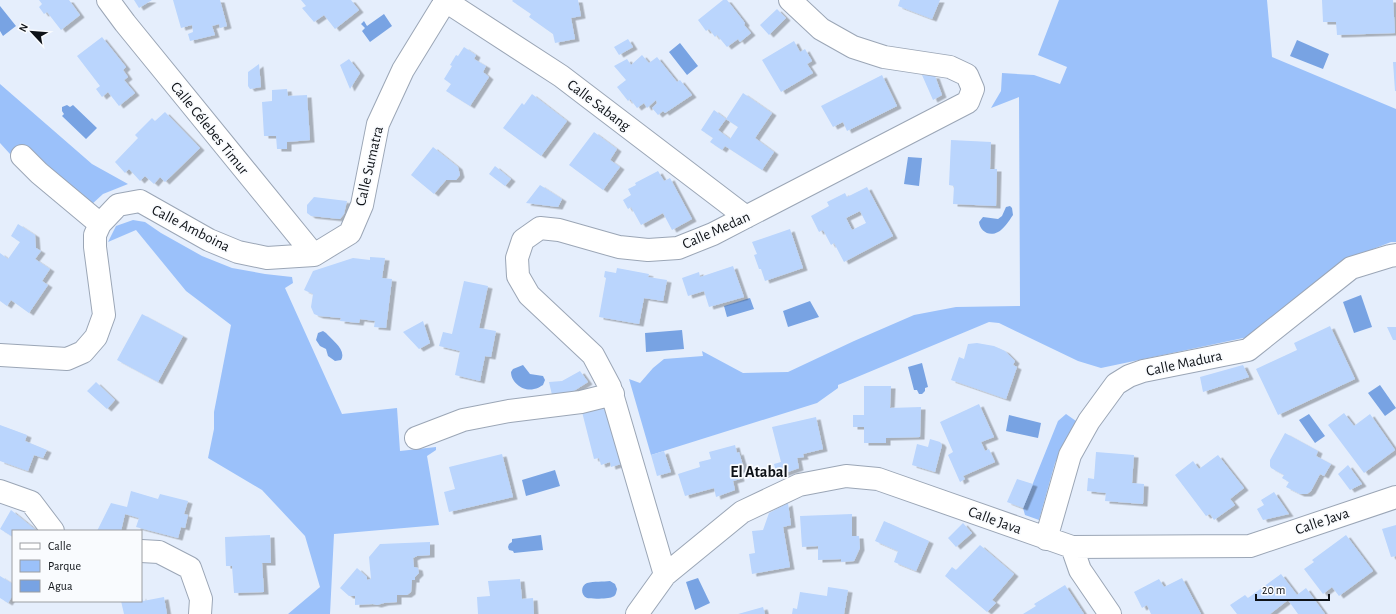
<svg xmlns="http://www.w3.org/2000/svg" width="1396" height="614" font-family="'Alegreya Sans',sans-serif">
<style>
.green{fill:#9bc1fa}
.water{fill:#78a3e3}
.building{fill:#bad5fd;fill-rule:evenodd;filter:url(#shadow)}
.lines{fill:none;stroke-linecap:round;stroke-linejoin:round}
.minor-casing{stroke:#9ba6b6;stroke-width:24}
.minor{stroke:#fff;stroke-width:22}
.labels{text-anchor:middle;stroke-width:3.5;stroke-linejoin:round;paint-order:stroke}
.street-label{font-size:15px;fill:#0e1217;stroke:#f9fbfe}
.neighbourhood-label{font-size:16px;font-weight:bold;fill:#0e1217;stroke:#f9fbfe}
</style>
<defs>
<filter id="shadow"><feDropShadow dx="4.5" dy="2.5" stdDeviation="0" flood-color="#0004"/></filter>
</defs>
<rect width="100%" height="100%" fill="#e5eefc"/>
<path class="green" d="M1059 0H1267L1272 57 1396 109V242H1391L1345 260 1248 337 1101 368 1078 361 999 323 989 322 838 385V388L817 403 651 455 629 379 640 383 653 368 664 359 703 356 702 351 743 373 788 372 854 341 914 315 956 307 1020 306 1019 97 991 108 1001 91 1002 73 1034 75 1060 84 1067 67 1038 55Z
M0 84 92 164 128 184 103 194 91 205 19 147 10 154 0 143Z
M133 220 145 222 161 233 202 256 232 268 265 274 292 277 293 283 285 288 342 414 397 408 400 451 436 447V450L427 456 439 525 334 534 330 614H288L320 587 305 536 262 490 208 458 214 429V412L231 325 186 291 136 230 108 242 116 226Z
M1066 414 1076 421 1055 463 1039 520 1025 515 1023 508 1058 421Z"/>
<path class="water" d="M0 6 16 26 3 36 0 31Z
M384 14 392 26 370 42 362 31 365 28 361 24 364 21 367 26Z
M1297 40 1329 54 1323 69 1290 56Z
M680 43 698 66 687 75 669 52Z
M67 105 70 107 73 105 97 128 86 139 62 116 64 114 62 111V107Z
M908 157 922 158 919 186 904 184Z
M1010 206 1012 208 1013 215C1009 221 1003 230 998 232 989 237 980 231 979 222L983 217 998 219 1002 216 1006 207Z
M1361 295 1372 327 1354 333 1343 302Z
M750 298 754 309 727 317 724 306Z
M810 301 819 317 788 327 783 311Z
M682 330 684 349 646 352 645 333Z
M323 331 326 333C332 340 347 350 341 360L335 361 328 356 326 349 320 346 316 340 318 333Z
M922 363 928 387 925 388V391L922 394H919L917 390H914L908 367Z
M523 365 530 374 543 376 545 380 543 385C541 386 537 389 534 389 524 392 511 383 511 372L513 369Z
M1380 385 1396 408 1385 416 1368 393Z
M1309 414 1325 436 1315 443 1299 420Z
M1009 415 1041 423 1038 438 1006 431Z
M555 470 560 486 526 496 522 480Z
M541 535 543 550 514 553 513 551 509 550 508 547 509 544 512 542V539Z
M698 578 710 603 695 610 686 582Z
M610 581 615 584 617 589C616 593 616 596 612 597 609 599 590 599 587 598 580 595 581 585 587 583 594 581 603 582 610 581Z"/>
<path class="building" d="M39 0H69L80 15 61 30 47 12 44 14 39 7 42 4Z
M134 0H152L139 8Z
M173 0H220L227 26 220 28 219 24 212 26 215 35 190 41 188 34 193 32 192 25 181 28Z
M301 0H351L359 10 335 29 324 15 314 22 302 8 306 6Z
M513 0H578L581 16 571 18 575 39 555 43 553 34 529 17 531 14 512 1Z
M723 0H727L745 23 744 25 751 33 740 42 738 39 727 47 717 35 715 37 709 29 706 31 698 20Z
M900 0H940L932 19 898 6Z
M1322 0H1393L1395 33 1337 35 1336 22H1323Z
M777 9 786 18 769 35 760 25Z
M102 37 126 67 123 70 128 77 124 80 135 93 119 106 108 92 102 97 96 89 100 86 77 56Z
M628 39 633 47 619 55 614 47Z
M794 41 800 52 805 49 812 61 807 64 813 73 781 92 762 60Z
M464 47 476 55 474 59 486 66 483 72 489 77 470 106 446 91 451 84 444 79 452 66 450 65 456 55 458 56Z
M642 55 649 63 657 57 677 82 680 80 692 95 665 113 663 111 658 115 652 108 657 103 656 100 647 108 644 103 637 108 630 99 628 101 617 87 626 80 614 66 627 59 631 65Z
M349 59 360 73 350 89 340 65Z
M1393 62H1396V91H1395Z
M259 64 261 87 250 89 248 86V72Z
M882 75 897 106 847 131 843 122 833 127 821 106Z
M922 75 935 76 942 95 933 100Z
M287 89 288 96 307 95 310 140 287 142V149H277L276 136H264L262 102 272 101V90Z
M743 93 772 113 755 138 774 152 762 170 725 146 722 150 710 142 713 138 701 130 714 110 726 119 718 130 730 139 738 127 726 119Z
M532 94 567 121 541 156 503 128 522 103 524 105Z
M165 112 200 148 165 182 160 177 154 184 145 176 140 181 129 169 125 173 115 162 138 138 135 135 152 118 155 121Z
M594 132 617 149 610 160 620 167 603 190 569 165Z
M951 140 991 142 990 169H997L996 206 953 204 954 186 949 185Z
M433 147 458 167 460 175 456 180H446L434 194 411 175Z
M495 166 511 179 505 186 489 174Z
M658 171 664 181 670 178 692 219 672 230 663 213 641 225 631 207 628 209 623 200 631 195 628 189 636 185 635 183Z
M540 185 562 199 558 207 526 203Z
M867 187 893 236 844 262 834 243 831 245 823 230 819 232 811 216 829 206 827 202 845 193 847 197ZM860 211 866 223 852 230 846 218Z
M314 197 347 201 344 214 340 219 311 216 307 213V205Z
M18 224 35 235 36 248 41 251 35 259 50 269 42 281 48 285 29 313 11 300 7 306 0 301V253L8 259 20 242 11 236Z
M790 229 803 268 765 281 761 269H759L754 255 757 254 752 242Z
M370 257 385 258 382 278 392 279 386 328 374 327 375 321 360 319 359 323 340 321 341 318 319 316 314 314 311 307 313 294 304 290 313 271 353 258 370 260Z
M733 266 744 297 709 307 704 291 688 296 682 278 699 272 700 277Z
M617 268 649 274 648 277 667 280 663 301 644 298 639 324 599 317 606 278 604 277 605 271 616 273Z
M464 281 488 286 479 328 496 331 491 357 485 356 480 381 455 375 460 351 439 346 443 332 452 334Z
M142 314 183 336 158 382 117 360Z
M423 321 430 343 419 349 403 332Z
M1330 326 1355 379 1278 415 1256 369 1297 350 1294 343Z
M1387 327H1396V340H1393Z
M977 343 994 346 1005 351 1015 361 1013 365 1017 367 1006 399 951 380 959 357 964 359 968 344Z
M1243 365 1249 377 1203 392 1200 377Z
M580 371 588 382 569 394 552 395 549 382 562 381Z
M96 382 115 400 107 409 87 391Z
M864 386H891L890 408 921 407 920 437 886 438V443H864V427H853V415H864Z
M979 404 994 437 981 442 985 451 989 449 995 462 963 476 965 479 960 482 948 455 953 452 940 422Z
M605 406 621 464 611 467 610 462 601 465 599 458 594 459 582 412Z
M1344 413 1354 426 1370 414 1395 450 1364 473 1328 425Z
M816 417 823 449 803 454 804 457 797 458 799 468 777 476 774 464 781 462 772 427Z
M0 425 27 435 25 441 47 450 43 458 34 455 28 471 0 461Z
M1285 433 1318 451 1316 456 1331 464 1324 476 1320 474 1311 491 1307 494H1300L1286 487 1289 482 1282 478 1284 475 1271 468 1270 466V460Z
M930 439 940 442 942 445 935 472 912 465 917 444 928 447Z
M735 445 737 453 739 452 744 469 738 471 740 479 733 481 735 490 716 497 714 488 685 496 678 474 700 467 699 462 711 459 709 452Z
M664 451 671 472 657 476 651 455Z
M1096 452 1134 455 1132 483 1144 484 1143 504 1105 501 1106 493 1087 491 1088 478 1094 479Z
M502 454 513 497 449 512 444 492 455 489 449 467Z
M1218 455 1244 488 1230 499 1235 505 1214 520 1210 514 1206 516 1175 475 1193 461 1199 469Z
M1348 465 1362 484 1350 490 1338 474Z
M1017 479 1033 484 1023 508 1007 502Z
M131 491 158 499 160 494 188 501 184 514 188 515 185 528 181 527 178 538 136 527 139 518 125 514 121 531H97L111 503 127 507Z
M1274 492 1289 514 1263 520 1257 509 1264 505 1261 500Z
M788 503 791 525 783 527 790 567 752 574 749 554 755 553 752 531 763 530 769 513Z
M11 510 16 514 37 531H13V537L0 529Z
M852 514V536H859L860 548 854 561 841 562V559L818 560V546L802 547 800 516Z
M884 521 929 541 916 571 894 562 898 551 875 541Z
M963 523 972 533 956 547 948 538Z
M1396 525V556L1391 557 1382 529Z
M270 535 271 563H262L264 592 234 593 232 566H226L225 537Z
M1346 535 1373 571 1339 596 1332 587 1323 594 1304 569 1314 562 1312 560Z
M430 542V555L417 556 413 558 414 567 418 568 419 573 415 577V580H412L411 592 407 595H397V602L384 603 377 605 373 604 355 605V596H349L340 588 357 568 367 577V580L371 579 369 557 380 544Z
M980 545 1014 574 992 600 996 603 987 612 945 576 952 567 956 570Z
M1281 574 1297 595 1306 588 1325 614H1298L1288 600 1270 614H1237L1230 605 1245 595 1248 598Z
M0 576 13 584V595L8 603 0 598Z
M1182 578 1201 614H1151L1147 605 1142 608 1134 592 1159 579 1164 587Z
M520 579 522 599 533 598 534 614H478L477 597 490 596 488 581Z
M1065 585 1084 614H1023L1036 606 1034 604Z
M828 587 848 590 844 614H792L793 608 797 609 800 592 827 596Z
M141 596 143 601 164 597 167 614H124L121 601H141Z
M763 607 765 614H738Z"/>
<g class="lines">
<g class="minor-casing">
<path id="minor" d="M108 0 125 23 314 255
M444 0 561 76 746 217
M22 156 39 173 100 224
M0 355 67 359 83 352 96 337 104 315 95 247V235L100 224 118 205 140 201 209 240 238 252 267 258 314 255 350 233 362 205 378 124 403 70 446 0
M416 438 463 420 509 411 581 402 613 394
M0 491 31 502 53 531
M1046 539 1070 455 1089 421 1116 384 1129 376 1143 371 1248 350 1351 268 1390 256 1396 255
M1072 547 1080 570 1110 614
M141 551 159 552 190 568 201 599 200 614
M665 575 610 387 593 355 529 295 518 276 517 258 523 240 540 228 559 230 619 247 648 250 678 248 713 234 968 102 973 89 967 75 950 67 884 57 853 47 821 29 790 0
M637 614 665 575 742 512 799 485 846 476 878 479 1072 547 1250 546 1396 497"/>
</g>
<use href="#minor" class="minor"/>
</g>
<g class="labels">
<g class="street-label">
<text transform="translate(599 105) rotate(37)" y="5">Calle Sabang</text>
<text transform="translate(210 128) rotate(51)" y="5">Calle Célebes Timur</text>
<text transform="translate(369 166) rotate(-77)" y="5">Calle Sumatra</text>
<text transform="translate(191 228) rotate(27)" y="5">Calle Amboina</text>
<text transform="translate(716 230) rotate(-24)" y="5">Calle Medan</text>
<text transform="translate(1184 363) rotate(-12)" y="5">Calle Madura</text>
<text transform="translate(995 520) rotate(20)" y="5">Calle Java</text>
<text transform="translate(1322 521) rotate(-19)" y="5">Calle Java</text>
</g>
<g class="neighbourhood-label">
<text x="759" y="477">El Atabal</text>
</g>
</g>
<rect x="12" y="530" width="130" height="72" fill="#f9fbfe" stroke="#9b9ea2"/>
<rect x="20" y="543" width="20" height="6" fill="#ffffff" stroke="#9b9ea2"/>
<text x="48" y="550" font-size="12" fill="#0e1217">Calle</text>
<rect x="20" y="560" width="20" height="12" fill="#9bc1fa" stroke="#9b9ea2"/>
<text x="48" y="570" font-size="12" fill="#0e1217">Parque</text>
<rect x="20" y="580" width="20" height="12" fill="#78a3e3" stroke="#9b9ea2"/>
<text x="48" y="590" font-size="12" fill="#0e1217">Agua</text>
<g transform="translate(32 32) rotate(296)" stroke="#f9fbfe" stroke-width="3" paint-order="stroke">
<path d="M0-3L7 15L0 10L-7 15Z" fill="#0e1217"/>
<text y="-6" font-size="11" font-weight="bold" text-anchor="middle" fill="#0e1217">N</text>
</g>
<path d="M1256 594v6h73v-6" fill="none" stroke="#0e1217" stroke-width="2"/>
<text x="1262" y="594" font-size="12" fill="#0e1217" stroke="#f9fbfe" stroke-width="3" paint-order="stroke">20 m</text>
</svg>
